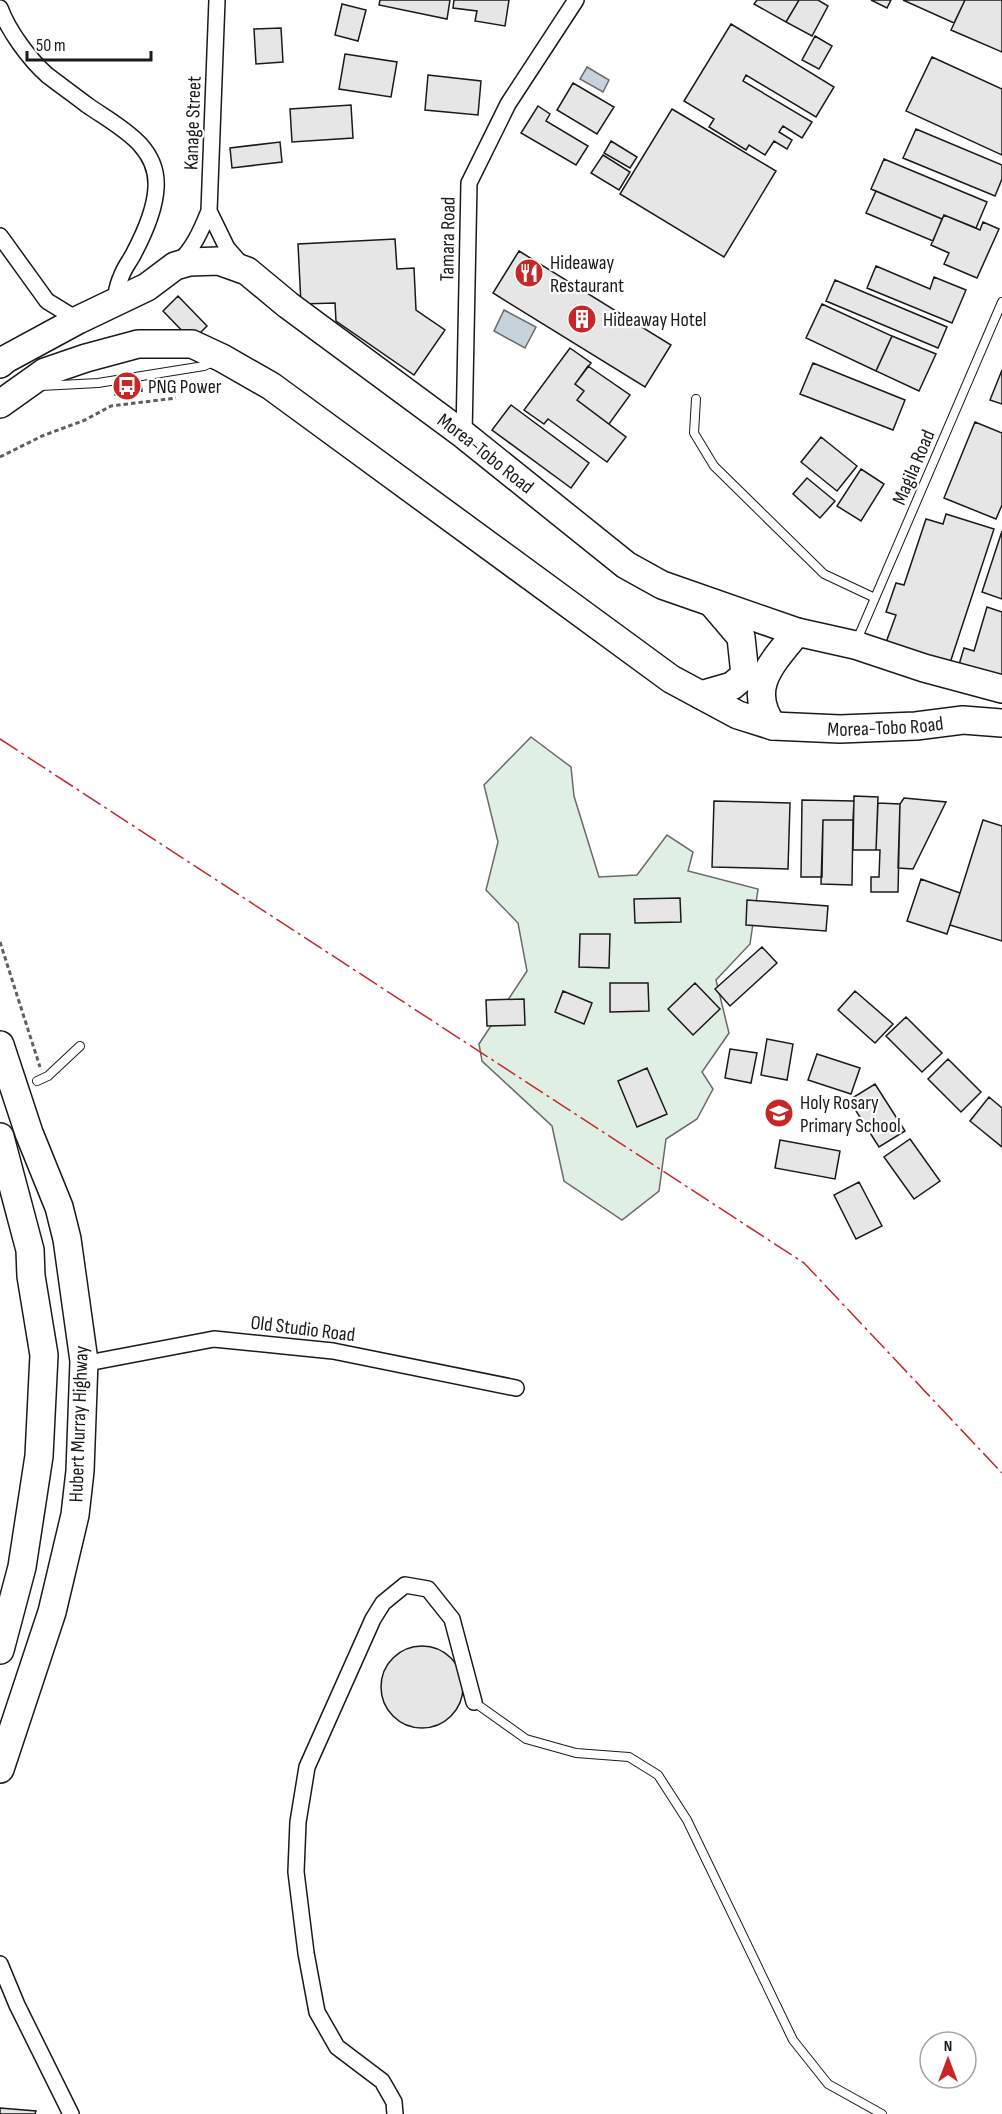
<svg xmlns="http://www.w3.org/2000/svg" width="1002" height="2114" font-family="'Sofia Sans Condensed',sans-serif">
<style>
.green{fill:#e0efe3;stroke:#6a6a6a;stroke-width:1.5}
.water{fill:#c6d2dc;stroke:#6a6a6a;stroke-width:1.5}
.building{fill:#e6e6e6;stroke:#1a1a1a;stroke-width:1.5}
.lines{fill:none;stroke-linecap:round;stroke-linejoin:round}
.lane-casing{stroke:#1a1a1a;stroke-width:10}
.street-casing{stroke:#1a1a1a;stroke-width:18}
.highway-casing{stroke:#1a1a1a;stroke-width:30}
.path{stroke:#5f5f5f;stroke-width:3;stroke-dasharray:4.5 3;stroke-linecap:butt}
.lane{stroke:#fff;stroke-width:8}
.street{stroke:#fff;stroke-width:15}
.highway{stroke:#fff;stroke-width:27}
.power{stroke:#c62828;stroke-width:1.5;stroke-dasharray:21 4.5 3 4.5;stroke-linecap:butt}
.labels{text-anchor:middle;stroke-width:4.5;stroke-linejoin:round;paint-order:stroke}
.street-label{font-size:20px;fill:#1a1a1a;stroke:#fff}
.poi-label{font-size:20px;fill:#1a1a1a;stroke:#fff;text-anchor:start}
</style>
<rect width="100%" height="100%" fill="#fff"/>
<path class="green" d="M531 737 571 767 574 796 599 877 637 875 667 835 693 852 688 871 758 889 750 944 716 980 729 1033 702 1072 713 1089 697 1119 666 1139 659 1191 622 1220 564 1181 552 1126 482 1061 479 1044 527 971 518 923 486 890 498 842 484 785Z"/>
<path class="water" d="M587 67 609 80 603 92 580 79Z
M504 310 536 327 525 348 494 331Z"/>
<path class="building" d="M380 0H450L447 19 379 5Z
M454 0H509L505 26 475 21 477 11 453 8Z
M757 0H799L786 22 754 4Z
M799 0H818L828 6 812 36 786 22Z
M871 0H891L887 8Z
M903 0H965L954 23Z
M965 0H1002V52L951 30Z
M342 4 366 10 358 41 335 35Z
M731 24 834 87 816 117 746 75 743 81 812 122 802 138 783 126 779 132 792 140 787 149 774 141 765 155 749 145 746 150 709 127 714 119 684 101Z
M281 28 283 62 256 64 254 29Z
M815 36 832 46 819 69 802 60Z
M345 54 397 62 391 97 339 89Z
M932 57 1002 89V155L906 111Z
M428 75 481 81 478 115 425 110Z
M573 83 614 107 597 134 557 110Z
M351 105 353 138 292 142 290 109Z
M538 106 550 114 546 121 588 146 576 165 521 133Z
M672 109 776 171 724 257 620 194Z
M916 129 1002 165V179L995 196 903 158Z
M611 141 637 157 630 168 604 153Z
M280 142 282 162 232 168 230 148Z
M603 155 630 172 619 190 591 173Z
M884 159 987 202 976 228 944 215 942 219 871 189Z
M876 191 942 219 933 241 866 213Z
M944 215 980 230 983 222 999 229 977 278 944 264 949 253 931 245Z
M395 239 397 269 414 268 416 310 445 330 414 375 336 321 335 303 301 304 298 244Z
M519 251 671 345 645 387 493 293Z
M876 266 930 289 934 277 966 290 952 323 867 288Z
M835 280 947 327 938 348 826 301Z
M178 296 207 326 192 341 163 311Z
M822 304 892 336 876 371 806 338Z
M892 336 936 354 919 391 876 371Z
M570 348 591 363 575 384 584 391 577 400 626 437 607 462 548 419 544 424 524 410Z
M813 363 905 400 893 430 800 394Z
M588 366 630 395 609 424 577 400 584 391 575 384Z
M1002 370V404L990 400Z
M141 384 142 391 115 395 114 387Z
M511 405 589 463 571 488 492 430Z
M975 422 1002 433V505L996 519 944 498Z
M821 437 857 466 837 491 801 462Z
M861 469 884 484 861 521 837 506Z
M807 478 835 501 820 518 793 494Z
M946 514 994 529 948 669 884 648 896 615 886 612 896 583 904 585 926 519 943 524Z
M1002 531V599L982 592Z
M987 607 1002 612V677L958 668 964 648 974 651Z
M854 796 878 797 876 850H853Z
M904 798 946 802 913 869 898 868 900 804Z
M802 800 854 801 853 820H823L822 877H801Z
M714 801 790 803 788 869 712 867Z
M878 803 900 804 898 892H871V877H879L880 850H876Z
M823 820H853L852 885 821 884Z
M983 820 1002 826V941L950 925Z
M921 879 960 893 947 934 907 921Z
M680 898 681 922 635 923 634 899Z
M747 900 828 906 826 931 746 925Z
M580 934H610L609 968 579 967Z
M762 947 777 963 730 1006 715 989Z
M610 983H648L649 1011 610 1012Z
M695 983 720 1009 693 1035 668 1009Z
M563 991 592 1003 584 1024 555 1012Z
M855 991 893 1024 875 1043 838 1010Z
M524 999 525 1025 487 1026 486 1000Z
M906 1017 942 1053 922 1072 886 1036Z
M767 1039 793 1044 787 1080 761 1075Z
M730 1049 757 1053 751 1083 725 1078Z
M817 1054 860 1068 851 1094 808 1080Z
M948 1059 981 1092 961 1112 928 1079Z
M647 1068 667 1114 637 1127 618 1081Z
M875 1084 905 1131 879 1147 849 1100Z
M989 1097 1002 1108V1147L970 1121Z
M910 1139 940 1181 914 1199 884 1157Z
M780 1140 840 1151 835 1179 775 1168Z
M859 1182 882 1226 856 1239 834 1195Z
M381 1687a41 41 0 1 1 82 0a41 41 0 1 1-82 0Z
M0 2108 36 2111 35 2114H0Z"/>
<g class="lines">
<g class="lane-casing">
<path id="lane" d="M41 386 98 383 204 366 215 361
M696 399 694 433 714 466 824 574 875 598
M857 640 1002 302
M37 1081 48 1076 80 1046
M474 1702 526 1739 576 1753 629 1757 658 1775 687 1820 793 2040 828 2084 882 2114"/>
</g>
<g class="street-casing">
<path id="street" d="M0 8C8 30 29 59 47 75 60 85 74 95 87 105 117 126 159 145 156 188 155 209 144 234 134 253 130 261 124 268 121 277 117 285 116 295 114 303
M209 211 227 248 242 265
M0 236 47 301 78 320
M177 264C193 249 201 231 209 211L217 0
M464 435 469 183 508 104 576 0
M84 1361 93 1362 214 1339 333 1351 516 1388
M0 1964 17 2005 71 2114
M395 2114 394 2102 382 2081 337 2047 317 2012 306 1953 296 1872 298 1822 307 1767 373 1619 383 1603 405 1585 428 1589 452 1619 474 1702"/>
</g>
<g class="highway-casing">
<g id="highway">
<path id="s1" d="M0 364 6 359 78 320 147 287 175 266 189 262 219 261 247 271 288 305 464 435 626 565 662 585 797 632 855 645 924 668 1002 689"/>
<path id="s2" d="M0 404 45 372 86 358 138 344H192L222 358 271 386 671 679 738 715 773 726 840 729 916 726 963 720 1002 723"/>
<path d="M701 695 732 686 745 675 741 637 712 603"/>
<path d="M773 726C745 688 773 662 797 632"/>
<path d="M0 1045 29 1133 59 1207 67 1239 84 1361 80 1471 75 1515 52 1612 0 1769"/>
<path d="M0 1137 30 1250 31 1276 44 1355 39 1456 22 1567 0 1650"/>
</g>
</g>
<path class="path" d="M0 457 42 436 85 420 111 406 176 398
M0 942 40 1067"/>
<use href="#lane" class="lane"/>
<use href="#street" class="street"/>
<use href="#highway" class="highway"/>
<path class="power" d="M0 739 804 1263 1002 1473"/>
</g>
<defs>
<g id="restaurant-disc" transform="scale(1.5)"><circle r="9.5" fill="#c62828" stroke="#fff"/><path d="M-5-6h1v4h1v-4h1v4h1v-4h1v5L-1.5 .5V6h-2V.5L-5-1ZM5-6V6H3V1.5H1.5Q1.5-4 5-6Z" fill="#fff"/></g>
<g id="building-disc" transform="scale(1.5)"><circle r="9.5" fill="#c62828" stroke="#fff"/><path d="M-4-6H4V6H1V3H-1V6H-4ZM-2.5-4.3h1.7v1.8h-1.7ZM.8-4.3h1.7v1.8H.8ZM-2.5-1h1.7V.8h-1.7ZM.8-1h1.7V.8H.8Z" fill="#fff"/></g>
<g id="bus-disc" transform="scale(1.5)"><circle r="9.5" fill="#c62828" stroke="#fff"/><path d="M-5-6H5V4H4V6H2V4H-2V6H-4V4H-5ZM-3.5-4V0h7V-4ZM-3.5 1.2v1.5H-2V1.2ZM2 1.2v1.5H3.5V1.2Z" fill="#fff"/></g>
<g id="school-disc" transform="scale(1.5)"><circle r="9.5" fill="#c62828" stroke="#fff"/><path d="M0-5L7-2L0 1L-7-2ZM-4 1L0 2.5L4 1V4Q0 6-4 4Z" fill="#fff"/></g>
</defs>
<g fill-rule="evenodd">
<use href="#restaurant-disc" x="529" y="273"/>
<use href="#building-disc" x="582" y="319"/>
<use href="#bus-disc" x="127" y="386"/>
<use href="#school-disc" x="779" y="1113"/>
</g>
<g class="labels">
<g class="street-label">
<text transform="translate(192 123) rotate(-88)" y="7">Kanage Street</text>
<text transform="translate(447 239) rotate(-89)" y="7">Tamara Road</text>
<text dy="7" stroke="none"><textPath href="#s1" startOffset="576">Morea-Tobo Road</textPath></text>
<text transform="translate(913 467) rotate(-67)" y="7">Magila Road</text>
<text dy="7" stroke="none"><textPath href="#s2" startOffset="1017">Morea-Tobo Road</textPath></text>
<text transform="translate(303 1328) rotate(7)" y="7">Old Studio Road</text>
<text transform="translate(78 1424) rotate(-88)" y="7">Hubert Murray Highway</text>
</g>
<g class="poi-label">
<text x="550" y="269">Hideaway<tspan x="550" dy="23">Restaurant</tspan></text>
<text x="603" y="326">Hideaway Hotel</text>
<text x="148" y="393">PNG Power</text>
<text x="800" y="1109">Holy Rosary<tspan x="800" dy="23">Primary School</tspan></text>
</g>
</g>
<g transform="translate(948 2060)"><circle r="28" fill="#ffffff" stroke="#a3a3a3" stroke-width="1.5"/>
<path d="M0-4.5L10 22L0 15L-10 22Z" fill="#c62828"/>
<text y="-9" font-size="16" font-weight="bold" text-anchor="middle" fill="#1a1a1a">N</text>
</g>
<path d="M27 51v9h124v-9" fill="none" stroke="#1a1a1a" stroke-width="3"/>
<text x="36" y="51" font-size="18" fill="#1a1a1a" stroke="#ffffff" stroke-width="4.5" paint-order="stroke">50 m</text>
</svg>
